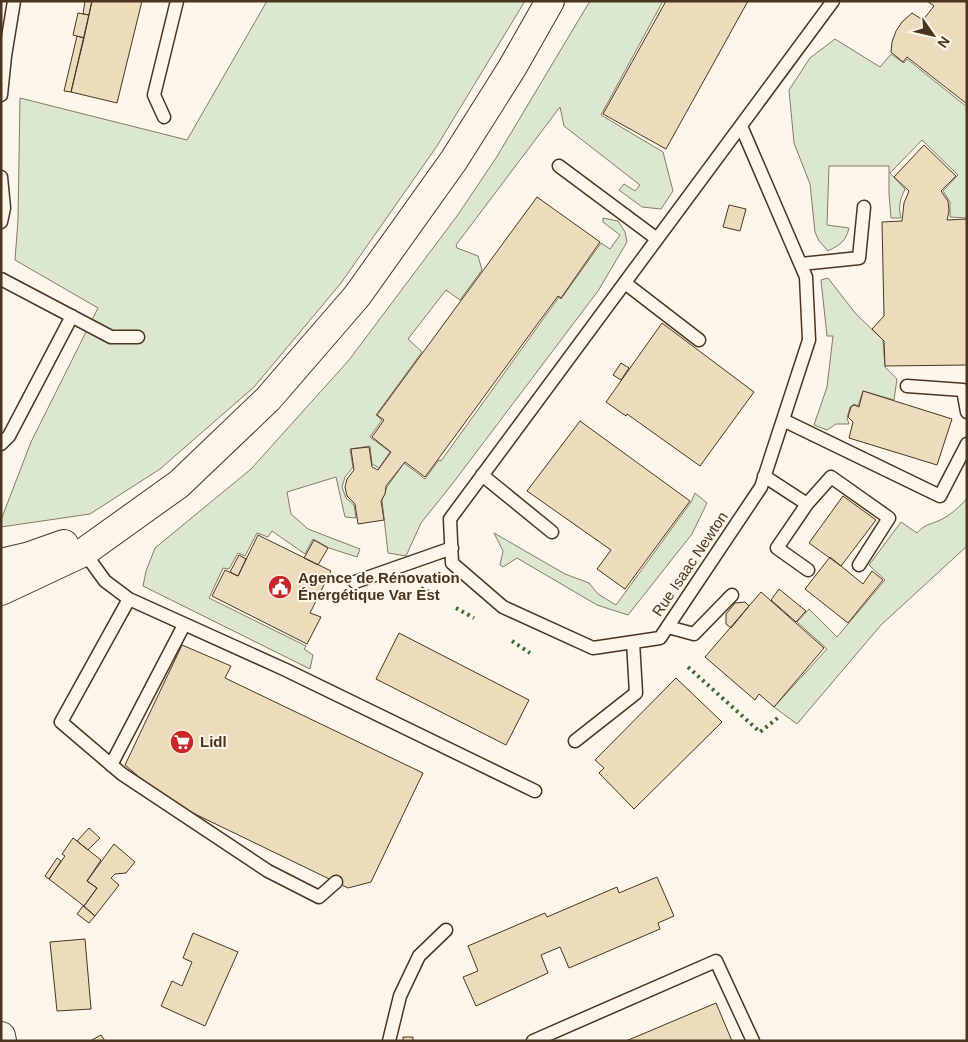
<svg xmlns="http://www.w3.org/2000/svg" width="968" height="1042" font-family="Helvetica,sans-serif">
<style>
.green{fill:#dce7d0;stroke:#887966}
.building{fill:#ecdcbc;stroke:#4a3520}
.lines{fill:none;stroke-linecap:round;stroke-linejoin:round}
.lane-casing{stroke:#4a3520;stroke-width:15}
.secondary-casing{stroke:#4a3520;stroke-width:30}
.lane{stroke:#fbf6e9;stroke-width:12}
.secondary{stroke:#fbf6e9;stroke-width:28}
.hedge{stroke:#436837;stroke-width:4;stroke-dasharray:2.5 4;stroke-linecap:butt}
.labels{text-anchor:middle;stroke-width:4;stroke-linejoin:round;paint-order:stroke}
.street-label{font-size:15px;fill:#4a3520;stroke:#fbf6e9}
.poi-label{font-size:15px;font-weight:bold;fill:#4a3520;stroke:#fbf6e9;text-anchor:start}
</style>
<rect width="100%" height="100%" fill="#fbf6e9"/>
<path class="green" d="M267 1H525L437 146 341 283 254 387 160 469 90 514 1 527V520L31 442 98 308 15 260 18 220 20 98 187 140Z
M590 1H663L601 115 663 152 673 191 661 209 642 207 619 190 624 184 635 191 640 185 564 126 560 107 456 245 457 248 478 256 482 270 460 300 446 290 408 339 422 352 376 415 382 420 370 437 390 452 379 468 372 464 370 446 350 449 353 467 345 477 342 487 346 498 354 505 356 518 345 517 336 477 287 492 291 514 308 529 360 549 357 557 329 548 313 539 305 554 272 531 268 537 257 533 245 556 238 553 229 569 223 568 209 598 306 646 304 649 313 655 310 669 143 586 146 571 155 548 251 469 349 360 457 216 496 158Z
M835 39 880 67 891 54 904 63 907 59 967 107V218L950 217V202L943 191 958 175 922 140 890 173 905 189C900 200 898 206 901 218H891L889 194V166H829L827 225 849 228C846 241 840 245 828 251L819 241 815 232 810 184 794 143 789 90 810 58Z
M603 218 618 221 625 232 627 242 598 291 453 483 421 523 406 556 388 553 382 500 387 487 404 463 425 479 439 460 441 461 559 297 561 299 601 243 610 249 620 235 603 222Z
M828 278 856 314 883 340 885 367 897 379 894 400 863 391 858 406 854 404 850 407 847 418 849 424H836L827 430 814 425 827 387 833 336H827L821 280Z
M695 493 707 503 692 534 628 615 597 605 517 558 503 567 500 565 503 551 494 533 565 574 589 583 598 594 616 605 691 502Z
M967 498V546L881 625 797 724 774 707 827 649 797 622 809 609 837 637 885 580 869 565 901 522 917 533C924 525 928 525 938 521 948 517 960 507 967 498Z"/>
<path class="building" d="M85 1H92L89 15 83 14Z
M92 1H142L117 103 71 92Z
M666 1H748L666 149 603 114Z
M927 1H967V104L907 57 903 62 891 52 892 42 896 31 902 22 912 13 923 20 934 6Z
M78 13 89 15 84 38 73 35Z
M77 36 84 38 71 92 64 91Z
M924 145 956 176 941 191 948 201 949 211 947 220 967 219V365L885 366 884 341 872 329 884 316 882 222 902 221 904 203 909 191 894 177Z
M537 197 600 242 561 298 558 296 425 477 405 462 386 486 385 494 381 501 384 520 358 524 355 504 347 496 345 487 347 479 354 470 351 449 369 447 372 467 378 470 391 452 372 437 384 420 377 415Z
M729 205 746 209 740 231 723 227Z
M662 323 754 392 700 466 627 414 626 416 606 402Z
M621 363 629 368 621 380 613 375Z
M863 391 952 419 937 465 849 438 853 422 848 417 851 407 854 405 859 407Z
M580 421 690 501 625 589 597 569 611 550 527 491Z
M843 496 876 520 841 566 809 543Z
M258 535 331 571 310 613 321 617 307 644 212 596 225 570 238 576Z
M314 540 328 548 318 565 304 558Z
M239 555 246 559 238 576 230 572Z
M830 557 863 584 872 571 883 580 848 623 805 589Z
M779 589 806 611 796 622 771 600Z
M761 592 824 648 774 707 759 694 755 700 705 657Z
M745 602 749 606 731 628 726 624V614L735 603Z
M399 633 529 700 506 745 376 679Z
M182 645 231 666 225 678 423 773 371 882 348 888 166 800 125 765Z
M676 678 722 722 634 809 599 773 604 768 595 760Z
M89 828 100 838 88 850 77 841Z
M73 838 101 860 87 881 97 888 84 906 49 879 65 856 62 854Z
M114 844 135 862 126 873 115 874 111 878 119 885 95 916 84 906 97 888 87 881Z
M57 858 61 861 49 879 45 876Z
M657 877 674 916 658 923 660 929 569 968 560 947 541 955 548 973 476 1006 463 977 478 971 468 946 545 913 547 917 617 887 619 893Z
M83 906 95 916 89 923 77 914Z
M193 933 238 952 205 1026 161 1006 172 981 182 986 192 962 183 958Z
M85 939 91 1009 57 1011 50 942Z
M716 1003 732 1041H626Z
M101 1035 105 1041H90Z
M403 1037H413V1041H403Z"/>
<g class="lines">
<g class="lane-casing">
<path id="lane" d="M1 95 5 56 14 1
M164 117 154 95 177 1
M741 126 806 277 809 340 761 487 660 638 593 648 503 607 452 563 450 519 833 1
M559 166 657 239
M1 177 4 208 1 222
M801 264 859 258 864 207
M1 279 111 337H138
M625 283 699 340
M907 386 963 390 967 412
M783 420 940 496 967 444
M1 444 9 436 72 316
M482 475 552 532
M764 476 807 504 777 548 808 570
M807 504 831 477 889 518 859 565
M84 552 105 581 129 599 61 722 122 774 268 871 319 897 336 882
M355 582 452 548
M129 599 286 670 535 791
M668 627 694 634 732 595
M575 741 636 693 633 642
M111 765 184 625
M389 1041 400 996 419 956 446 930
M533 1041 716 961 753 1041"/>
</g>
<g class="secondary-casing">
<path id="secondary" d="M1 563 30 556 64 544
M1 591 84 552 179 484 268 399 357 296 454 160 512 68 550 1
M1 1036 2 1041"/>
</g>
<use href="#lane" class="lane"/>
<use href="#secondary" class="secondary"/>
<path class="hedge" d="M421 588 437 596
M456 608 474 618
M512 641 530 653
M688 667 760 732 780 716"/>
</g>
<defs>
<g id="civic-disc" transform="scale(1.25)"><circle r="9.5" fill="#c62828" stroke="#fbf6e9"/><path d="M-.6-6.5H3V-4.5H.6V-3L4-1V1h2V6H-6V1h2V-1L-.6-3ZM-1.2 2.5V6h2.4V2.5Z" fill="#fff"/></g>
<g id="supermarket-disc" transform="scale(1.25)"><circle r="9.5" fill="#c62828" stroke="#fbf6e9"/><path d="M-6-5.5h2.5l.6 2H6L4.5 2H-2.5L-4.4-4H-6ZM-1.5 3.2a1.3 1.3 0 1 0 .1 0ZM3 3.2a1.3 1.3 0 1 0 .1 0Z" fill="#fff"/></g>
</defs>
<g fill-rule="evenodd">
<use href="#civic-disc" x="280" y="587"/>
<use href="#supermarket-disc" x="182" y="742"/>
</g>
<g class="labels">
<g class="street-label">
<text transform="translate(690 564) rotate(-56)" y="5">Rue Isaac Newton</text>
</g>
<g class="poi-label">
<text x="298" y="583">Agence de Rénovation<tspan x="298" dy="17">Énergétique Var Est</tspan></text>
<text x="200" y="747">Lidl</text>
</g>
</g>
<rect width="968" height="1042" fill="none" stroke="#4a3520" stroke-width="5"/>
<g transform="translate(933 35) rotate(124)" stroke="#fbf6e9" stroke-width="4" paint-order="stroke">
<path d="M0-4L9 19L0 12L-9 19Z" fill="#4a3520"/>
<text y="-8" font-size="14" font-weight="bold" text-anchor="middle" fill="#4a3520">N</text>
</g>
</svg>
